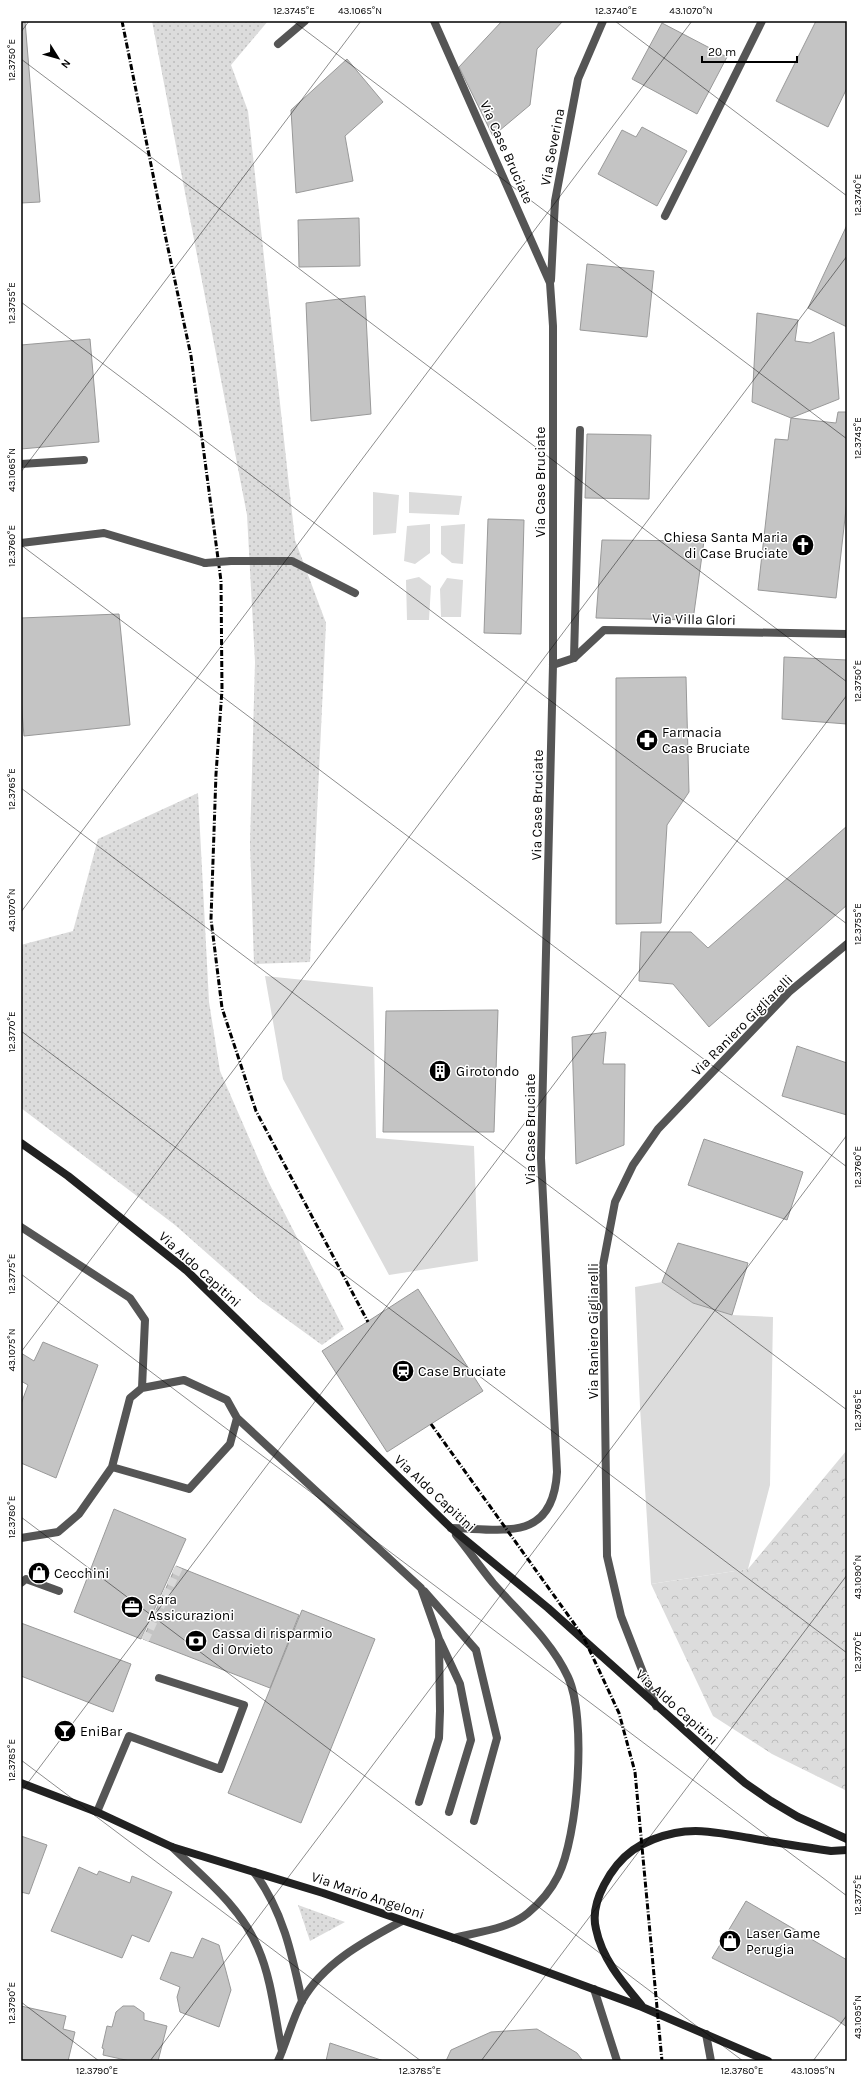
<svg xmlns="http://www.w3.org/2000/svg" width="868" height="2082" font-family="Karla,sans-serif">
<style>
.grass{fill:url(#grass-dots)}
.forest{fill:url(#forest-crowns)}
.garden{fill:#dcdcdc}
.building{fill:#c4c4c4;stroke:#999}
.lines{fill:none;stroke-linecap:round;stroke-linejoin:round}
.pedestrian-tunnel{stroke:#d9d9d9;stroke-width:8;stroke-dasharray:8 4;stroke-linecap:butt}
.service{stroke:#555;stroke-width:8}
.pedestrian{stroke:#555;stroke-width:8}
.minor{stroke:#555;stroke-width:8}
.tertiary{stroke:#555;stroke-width:8}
.secondary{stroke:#222;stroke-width:8}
.rail{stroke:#000;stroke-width:3;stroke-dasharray:6 2 1 2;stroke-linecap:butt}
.pedestrian-bridge{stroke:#555;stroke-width:8}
.ticks{fill:none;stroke:#000;stroke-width:1;stroke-opacity:0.45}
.labels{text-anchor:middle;stroke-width:3;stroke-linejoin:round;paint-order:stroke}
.street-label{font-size:14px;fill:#000;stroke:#fff}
.poi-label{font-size:14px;fill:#000;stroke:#fff;text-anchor:start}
.neatline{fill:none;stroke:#000;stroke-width:1.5}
.ticks-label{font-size:10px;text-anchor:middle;fill:#000}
</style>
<defs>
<pattern id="grass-dots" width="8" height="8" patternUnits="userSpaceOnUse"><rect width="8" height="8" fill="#dcdcdc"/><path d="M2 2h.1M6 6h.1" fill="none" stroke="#bbb" stroke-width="1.8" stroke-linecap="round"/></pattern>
<pattern id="forest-crowns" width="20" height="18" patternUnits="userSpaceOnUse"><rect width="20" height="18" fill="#dcdcdc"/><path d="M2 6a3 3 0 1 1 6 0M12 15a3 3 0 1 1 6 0" fill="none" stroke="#bbb"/></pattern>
</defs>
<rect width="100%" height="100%" fill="#fff"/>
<path class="grass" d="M152 21H268L231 65 248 111 295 540 326 623 310 962 254 964 250 844 255 662 247 515Z
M198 793 209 1002 220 1071 267 1179 344 1329 322 1345 260 1300 175 1225 21 1108V945L73 931 98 839Z
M298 1905 345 1922 310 1941Z"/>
<path class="forest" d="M847 1450V1791L772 1754 713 1716 651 1584 748 1569Z"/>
<path class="garden" d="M373 492 399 495 396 533 373 535Z
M409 492 462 496 459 515 409 513Z
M430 524V553L415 564 404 561 407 526Z
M465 524 463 564 452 563 441 554V526Z
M419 577 431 586 429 620H407L406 580Z
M447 578 463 580 461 617H441L440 589Z
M265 976 373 987 376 1138 474 1146 478 1261 389 1275 283 1079Z
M662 1282 693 1303 732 1315 773 1317 770 1485 748 1569 651 1584 640 1407 635 1287Z"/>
<path class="building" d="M21 21H25L40 202 21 203Z
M502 21H563L537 49 530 105 493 136 459 67Z
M816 21H847V88L828 127 776 101Z
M662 23 727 57 697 114 632 79Z
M347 59 383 102 345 136 353 181 296 193 291 110Z
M642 127 687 151 657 206 598 174 622 130 636 137Z
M359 218 360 266 299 267 298 220Z
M847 225V327L808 308Z
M587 264 654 271 647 337 580 330Z
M365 296 371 414 311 421 306 303Z
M757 313 798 320 795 341 810 343 834 332 839 399 791 418 752 402Z
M90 339 99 442 21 449V345Z
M838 412H847V500L836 598 758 590 775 439 788 440 791 418 836 423Z
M587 434 651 435 649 499 585 498Z
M488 519 524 520 521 634 484 633Z
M602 540 704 541 693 620 596 618Z
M119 614 130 725 24 736 21 699V618Z
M784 657 847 660V724L782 719Z
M686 677 689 792 667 825 661 923 616 924V678Z
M847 826V905L709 1027 673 984 639 981 641 932H691L708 948Z
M498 1010 494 1132H383L386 1011Z
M606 1032 603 1064H625L624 1145 576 1164 572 1037Z
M797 1046 847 1063V1115L782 1096Z
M704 1139 803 1172 787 1220 688 1185Z
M678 1243 748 1263 732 1315 693 1303 662 1282Z
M418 1289 483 1391 387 1452 322 1351Z
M43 1342 98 1365 56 1478 21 1463V1404L28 1385 21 1381V1353L34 1361Z
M114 1509 186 1539 141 1639 74 1612Z
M176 1566 299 1615 270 1688 143 1639Z
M302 1610 375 1639 301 1823 228 1793Z
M21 1623 131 1664 113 1712 21 1676Z
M21 1836 47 1845 29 1894 21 1892Z
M79 1867 97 1875 99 1871 130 1883 132 1876 172 1892 149 1942 132 1935 122 1958 51 1931Z
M746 1901 847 1960V2027L834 2018 712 1958Z
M202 1938 219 1945 231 1990 219 2027 180 2012 177 1997 180 1987 160 1979 171 1952 193 1958Z
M21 2006 66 2016 63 2029 75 2032 68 2061 21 2060Z
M123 2006H134L144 2013V2020L167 2026 158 2061H130L103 2055 104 2049 102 2048 107 2026 112 2027 116 2012Z
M537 2029 577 2053 583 2061H446L451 2050 491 2032Z
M330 2043 384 2061H326Z"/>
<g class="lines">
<path class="pedestrian-tunnel" d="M145 1640 179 1567"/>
<path class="service" d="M278 44 305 21
M574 658 580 430
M21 1227 130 1298 145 1320 142 1388
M112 1467 189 1489 230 1444 237 1418
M21 1538 58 1532 79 1514 112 1467 130 1398 142 1388 184 1380 227 1400 237 1418 421 1588 439 1639 440 1711 439 1738 419 1802
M21 1583 26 1579 59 1591
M424 1591 476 1650 497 1738 474 1821
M440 1641 460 1684 471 1740 449 1812
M97 1812 129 1736 220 1769 244 1705 159 1678
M254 1872C283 1911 292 1954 302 2001
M594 1989 617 2061"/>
<path class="pedestrian" d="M21 543 104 533 205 563
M231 561H292L355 593"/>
<path class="minor" d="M434 21 550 283 553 326V665L541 1158 557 1472C553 1543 503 1529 451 1528
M665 216 762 21
M551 280 555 201 578 79 603 21
M21 464 84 460
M553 665 574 658 604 630 847 634
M656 1706 621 1616 607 1556 603 1265 615 1202 633 1165 658 1129 789 992 847 944
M706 2034 711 2061"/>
<path class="tertiary" d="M172 1847C203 1877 241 1907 258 1948 272 1980 275 2018 282 2051
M454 1938C477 1932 509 1929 528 1913 540 1903 551 1890 558 1876 578 1837 587 1717 568 1677 551 1640 519 1613 493 1583 480 1567 469 1551 456 1535
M278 2061C287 2041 292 2020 302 2001 323 1963 365 1941 402 1921"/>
<path class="secondary" d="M21 1143 68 1176 186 1270 451 1528 548 1608 710 1753 745 1783 771 1801 798 1817 847 1839
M21 1783 97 1812 172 1847 323 1893 454 1938 642 2007 768 2061
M642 2006C623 1983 602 1959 596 1929 589 1902 612 1865 633 1850 646 1841 660 1836 675 1833 700 1828 726 1834 750 1838 777 1843 804 1847 831 1851L847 1850"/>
<path class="rail" d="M122 21 166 239 191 356 221 581 222 690 216 774 211 919 222 1008 256 1111 368 1322
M431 1424 583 1636 619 1713 635 1772 662 2061"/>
<path class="pedestrian-bridge" d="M205 563 231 561"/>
</g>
<path class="ticks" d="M293 21 847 439M615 21 847 196M21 32 29 21M21 59 847 682M21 302 847 924M21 472 361 21M21 545 847 1167M21 788 847 1410M21 912 692 21M21 1031 847 1653M21 1274 847 1896M21 1352 847 256M21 1517 743 2061M21 1760 421 2061M21 1792 847 695M21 2002 99 2061M150 2061 847 1135M481 2061 847 1575M813 2061 847 2015"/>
<defs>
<g id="church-disc" transform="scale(1.15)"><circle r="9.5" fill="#000" stroke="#fff"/><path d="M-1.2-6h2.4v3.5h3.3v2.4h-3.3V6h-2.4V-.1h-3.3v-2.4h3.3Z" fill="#fff"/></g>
<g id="pharmacy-disc" transform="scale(1.15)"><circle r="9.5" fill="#000" stroke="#fff"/><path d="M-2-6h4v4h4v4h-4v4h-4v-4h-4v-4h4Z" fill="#fff"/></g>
<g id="building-disc" transform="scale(1.15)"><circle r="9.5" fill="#000" stroke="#fff"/><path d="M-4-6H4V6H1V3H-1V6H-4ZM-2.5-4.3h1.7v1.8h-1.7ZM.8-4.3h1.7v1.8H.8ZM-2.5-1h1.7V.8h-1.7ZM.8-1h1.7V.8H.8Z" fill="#fff"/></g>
<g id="station-disc" transform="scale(1.15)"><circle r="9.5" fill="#000" stroke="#fff"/><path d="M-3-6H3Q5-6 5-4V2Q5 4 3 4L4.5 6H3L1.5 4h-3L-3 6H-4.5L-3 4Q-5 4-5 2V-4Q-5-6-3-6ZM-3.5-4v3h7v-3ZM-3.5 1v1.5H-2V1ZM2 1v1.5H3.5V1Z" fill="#fff"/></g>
<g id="shop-disc" transform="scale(1.15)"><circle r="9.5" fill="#000" stroke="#fff"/><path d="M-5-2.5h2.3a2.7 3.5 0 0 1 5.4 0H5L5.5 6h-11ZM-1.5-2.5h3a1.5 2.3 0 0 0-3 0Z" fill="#fff"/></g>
<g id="office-disc" transform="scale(1.15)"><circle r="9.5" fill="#000" stroke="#fff"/><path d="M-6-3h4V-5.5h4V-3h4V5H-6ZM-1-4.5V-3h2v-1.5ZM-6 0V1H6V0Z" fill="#fff"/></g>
<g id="bank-disc" transform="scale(1.15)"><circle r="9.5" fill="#000" stroke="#fff"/><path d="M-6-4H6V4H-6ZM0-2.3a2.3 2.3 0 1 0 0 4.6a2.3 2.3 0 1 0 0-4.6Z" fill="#fff"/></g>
<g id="bar-disc" transform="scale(1.15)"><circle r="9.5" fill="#000" stroke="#fff"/><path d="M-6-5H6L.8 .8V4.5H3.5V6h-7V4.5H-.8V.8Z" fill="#fff"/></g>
</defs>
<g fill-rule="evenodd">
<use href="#church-disc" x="803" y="545"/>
<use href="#pharmacy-disc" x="647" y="740"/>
<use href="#building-disc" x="440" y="1071"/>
<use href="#station-disc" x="403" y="1371"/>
<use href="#shop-disc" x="39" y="1573"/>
<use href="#office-disc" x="132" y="1607"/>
<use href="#bank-disc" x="196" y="1641"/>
<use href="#bar-disc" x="65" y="1731"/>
<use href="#shop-disc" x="730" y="1941"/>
</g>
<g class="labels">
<g class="street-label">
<text transform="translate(552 147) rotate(-79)" y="5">Via Severina</text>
<text transform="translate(507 152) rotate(66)" y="5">Via Case Bruciate</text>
<text transform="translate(540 482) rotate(-90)" y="5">Via Case Bruciate</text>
<text transform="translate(694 619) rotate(1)" y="5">Via Villa Glori</text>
<text transform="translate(537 805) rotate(-89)" y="5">Via Case Bruciate</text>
<text transform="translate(742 1025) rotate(-45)" y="5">Via Raniero Gigliarelli</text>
<text transform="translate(530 1129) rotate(-90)" y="5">Via Case Bruciate</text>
<text transform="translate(200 1269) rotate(42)" y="5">Via Aldo Capitini</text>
<text transform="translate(593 1331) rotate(-90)" y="5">Via Raniero Gigliarelli</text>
<text transform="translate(435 1493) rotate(43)" y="5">Via Aldo Capitini</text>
<text transform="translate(677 1707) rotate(42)" y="5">Via Aldo Capitini</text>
<text transform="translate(368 1895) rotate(19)" y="5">Via Mario Angeloni</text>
</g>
<g class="poi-label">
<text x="788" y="542" text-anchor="end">Chiesa Santa Maria<tspan x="788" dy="16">di Case Bruciate</tspan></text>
<text x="662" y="737">Farmacia<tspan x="662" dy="16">Case Bruciate</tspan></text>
<text x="456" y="1076">Girotondo</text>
<text x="418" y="1376">Case Bruciate</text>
<text x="54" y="1578">Cecchini</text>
<text x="148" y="1604">Sara<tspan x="148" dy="16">Assicurazioni</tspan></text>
<text x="212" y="1638">Cassa di risparmio<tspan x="212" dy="16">di Orvieto</tspan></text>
<text x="80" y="1736">EniBar</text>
<text x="746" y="1938">Laser Game<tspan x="746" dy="16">Perugia</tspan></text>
</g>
</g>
<rect width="868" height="2082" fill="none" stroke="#ffffff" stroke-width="44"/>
<g transform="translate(58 58) rotate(127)" stroke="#ffffff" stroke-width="3" paint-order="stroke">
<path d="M0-3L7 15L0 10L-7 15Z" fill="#000000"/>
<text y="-6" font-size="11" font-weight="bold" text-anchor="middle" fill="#000000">N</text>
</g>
<path d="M702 56v6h95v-6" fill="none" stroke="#000000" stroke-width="2"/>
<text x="708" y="56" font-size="12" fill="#000000" stroke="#ffffff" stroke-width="3" paint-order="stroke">20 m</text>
<rect x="22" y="22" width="824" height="2038" class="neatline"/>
<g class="ticks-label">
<text x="294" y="14">12.3745°E</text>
<text x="360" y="14">43.1065°N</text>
<text x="616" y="14">12.3740°E</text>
<text x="691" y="14">43.1070°N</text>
<text transform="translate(11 60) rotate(-90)" y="4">12.3750°E</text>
<text transform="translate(857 195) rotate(-90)" y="4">12.3740°E</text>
<text transform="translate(11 303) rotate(-90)" y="4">12.3755°E</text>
<text transform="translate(857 438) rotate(-90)" y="4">12.3745°E</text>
<text transform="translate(11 470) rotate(-90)" y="4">43.1065°N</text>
<text transform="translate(11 546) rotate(-90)" y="4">12.3760°E</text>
<text transform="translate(857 681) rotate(-90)" y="4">12.3750°E</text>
<text transform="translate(11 789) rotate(-90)" y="4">12.3765°E</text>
<text transform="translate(11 910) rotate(-90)" y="4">43.1070°N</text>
<text transform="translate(857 924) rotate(-90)" y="4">12.3755°E</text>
<text transform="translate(11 1032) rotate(-90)" y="4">12.3770°E</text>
<text transform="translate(857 1167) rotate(-90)" y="4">12.3760°E</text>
<text transform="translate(11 1274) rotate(-90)" y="4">12.3775°E</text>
<text transform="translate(11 1350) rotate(-90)" y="4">43.1075°N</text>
<text transform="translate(857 1410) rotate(-90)" y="4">12.3765°E</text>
<text transform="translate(11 1517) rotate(-90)" y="4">12.3780°E</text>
<text transform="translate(857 1577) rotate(-90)" y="4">43.1090°N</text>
<text transform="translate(857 1652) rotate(-90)" y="4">12.3770°E</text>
<text transform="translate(11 1760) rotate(-90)" y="4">12.3785°E</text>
<text transform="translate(857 1895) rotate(-90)" y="4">12.3775°E</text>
<text transform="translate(11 2003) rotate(-90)" y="4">12.3790°E</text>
<text transform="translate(857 2017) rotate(-90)" y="4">43.1095°N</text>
<text x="97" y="2074">12.3790°E</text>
<text x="420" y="2074">12.3785°E</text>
<text x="742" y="2074">12.3780°E</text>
<text x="813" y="2074">43.1095°N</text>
</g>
</svg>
